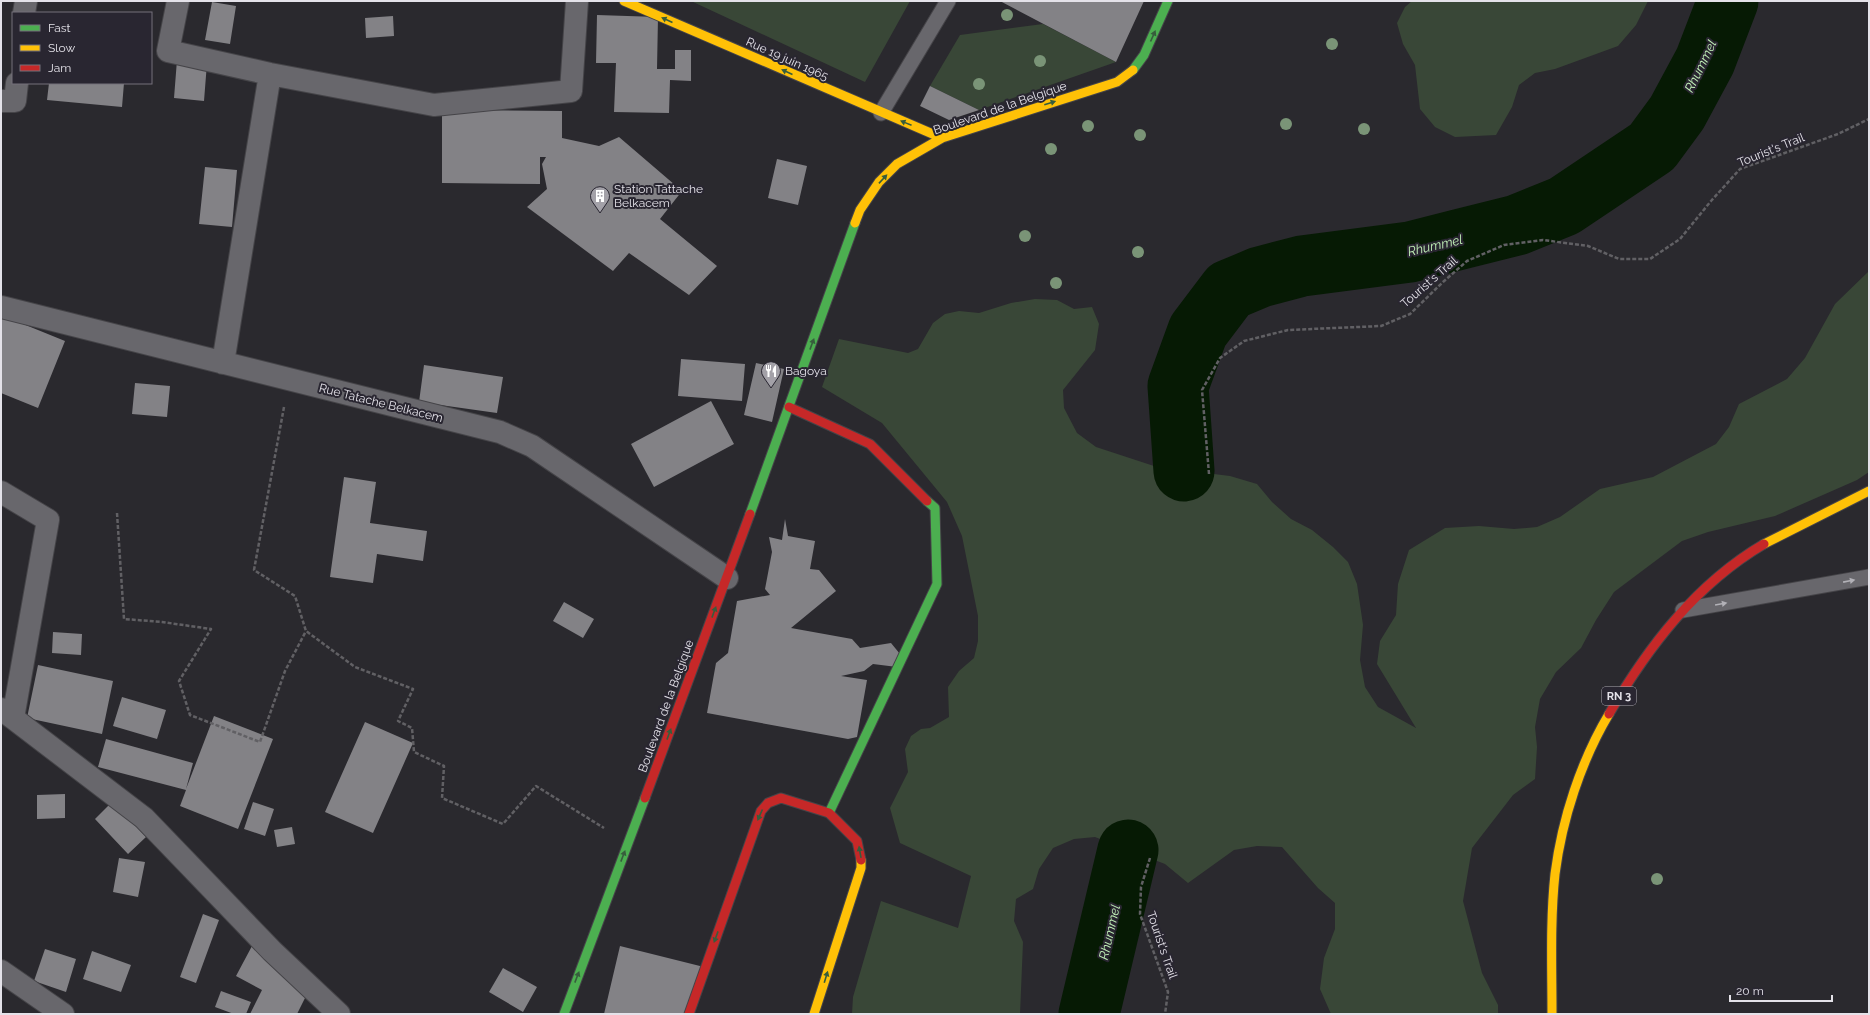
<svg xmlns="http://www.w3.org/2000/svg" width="1870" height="1015" font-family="Raleway,sans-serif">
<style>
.green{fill:#394737}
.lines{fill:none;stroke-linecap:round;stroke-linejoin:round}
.river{stroke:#061a04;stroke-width:61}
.building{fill:#838286}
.lane-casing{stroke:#454448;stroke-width:17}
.street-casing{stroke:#454448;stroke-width:24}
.fast-casing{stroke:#454448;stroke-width:11}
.slow-casing{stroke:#454448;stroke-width:11}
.jam-casing{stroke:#454448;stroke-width:11}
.path{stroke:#616064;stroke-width:2.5;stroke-dasharray:4 2;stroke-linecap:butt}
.lane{stroke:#68676c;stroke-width:15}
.street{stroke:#68676c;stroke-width:22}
.fast{stroke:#4caf50;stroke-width:9}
.slow{stroke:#ffc107;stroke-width:9}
.jam{stroke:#c62828;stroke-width:9}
.tree{fill:#7a9477}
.oneway{fill:#375d3d}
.oneway2{fill:#b2b1b7}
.labels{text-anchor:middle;stroke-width:4;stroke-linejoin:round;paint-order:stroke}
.shield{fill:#292631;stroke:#acaab2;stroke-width:1}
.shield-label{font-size:11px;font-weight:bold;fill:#e4e2e9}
.street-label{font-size:12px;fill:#e4e2e9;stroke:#292631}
.poi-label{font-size:12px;fill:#e4e2e9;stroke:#292631;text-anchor:start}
.water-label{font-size:13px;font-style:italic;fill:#c3f3b9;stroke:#292631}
</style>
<rect width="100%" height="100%" fill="#2a292e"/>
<path class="green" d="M691 1H910L865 82Z
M1412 1H1648L1636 25 1618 46 1555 69 1535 73 1519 85 1512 107 1496 135 1455 137 1435 127 1420 109 1415 65 1403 44 1397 23 1405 7Z
M1043 24 1116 62 979 110 930 86 960 35Z
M1869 271V472L1857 480 1775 516 1708 532 1682 541 1614 592 1596 620 1581 648 1556 672 1540 699 1535 727 1537 747 1535 779 1513 795 1472 848 1463 901 1482 973 1498 1005V1014H1331L1320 989 1324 958 1335 929V903L1318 888 1282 847 1257 846 1234 850 1188 883 1165 864 1095 837 1074 839 1053 848 1039 869 1033 889 1016 899 1014 921 1023 942 1020 1014H852L853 997 881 901 958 928 971 876 900 843 890 808 908 772 905 749 911 736 921 729 930 728 949 717 948 687 959 671 974 658 978 641V616L962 536 947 502 882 423 822 387 839 339 908 353 918 349 933 323 945 314 959 311 979 313 1011 303 1035 299 1057 300 1074 309 1092 307 1099 324 1095 350 1063 390 1064 408 1077 433 1096 447 1157 467 1230 476 1257 484 1272 502 1291 519 1312 530 1333 547 1348 562 1357 584 1363 625 1360 660 1365 687 1378 707 1416 728 1377 664 1380 641 1396 615 1398 584 1409 550 1445 528 1479 526 1514 529 1537 527 1560 517 1600 489 1653 477 1716 444 1729 427 1739 404 1787 379 1805 358 1835 304Z"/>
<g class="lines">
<path class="river" d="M1184 471 1178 386 1198 331 1229 290 1260 277 1302 266 1410 252 1461 239 1517 225 1564 206 1652 147 1677 113 1705 61 1728 1
M1089 1014 1128 850"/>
</g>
<path class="building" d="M1000 1H1144L1116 62Z
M212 2 236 6 230 44 205 40Z
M597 15 658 17 657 69H675V50H691V81L670 80 669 113 614 112 616 63H596Z
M393 16 394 36 366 38 365 18Z
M177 60 207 63 204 101 174 98Z
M49 83H124L122 107 47 100Z
M930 86 979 110 949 120 920 106Z
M442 110 562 111V138L599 146 619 137 682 191 660 219 717 266 689 295 629 253 613 271 527 207 547 189 542 164 546 157H540V184L442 183Z
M777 159 807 166 798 205 768 198Z
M205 167 237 170 232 227 199 224Z
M1 315 65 341 38 408 1 393Z
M681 359 745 364 742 401 678 396Z
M756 363 784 369 772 422 744 415Z
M424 365 503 377 497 413 419 402Z
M135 383 170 386 167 417 132 414Z
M711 401 734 444 654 487 631 444Z
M344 477 376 482 370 523 427 531 423 561 377 554 373 583 330 577Z
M785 519 788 536 815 541 810 569 819 570 836 591 791 628 852 639 860 648 891 643 900 654 897 667 873 664 864 671 841 676 867 680 857 737 848 739 707 713 716 663 728 653 737 601 770 595 765 589 772 552 769 537 782 540Z
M564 602 594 619 583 638 553 621Z
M53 632 82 634 81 655 52 653Z
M38 665 113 681 102 734 27 718Z
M122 697 166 710 157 739 113 726Z
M214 716 273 739 238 829 180 806 186 790 98 767 106 739 193 763 186 789Z
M365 722 413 743 373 833 325 812Z
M65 794V818L37 819V795Z
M112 802 146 837 128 854 95 819Z
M253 802 274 809 265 836 244 829Z
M292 827 295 844 277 847 274 830Z
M119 858 145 862 138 897 113 892Z
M203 914 219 920 196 983 180 977Z
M252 946 315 978 297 1014H250L262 990 236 976Z
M620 946 704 967 693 1014H604Z
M45 949 76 959 66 992 34 981Z
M92 951 131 965 121 992 83 979Z
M503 968 537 987 523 1012 489 992Z
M221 991 251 1002 246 1014H234L215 1007Z"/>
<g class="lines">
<g class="lane-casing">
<path id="lane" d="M881 113 948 1
M1683 610 1869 577"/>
</g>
<g class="street-casing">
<path id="street" d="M178 1 168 51 270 74 434 105 571 91 577 1
M24 13 26 1
M1 101H15L17 83
M1 307 500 432 532 446 727 578
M223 363 270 74
M1 492 48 520 13 718
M1 709 144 818 272 951 339 1014
M1 971 63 1014"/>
</g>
<g class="fast-casing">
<path id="fast" d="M1133 70 1144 55 1168 1
M750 514 855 223
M829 813 937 584 935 508 927 501
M564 1014 645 798"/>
</g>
<g class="slow-casing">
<path id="slow" d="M624 1 942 138
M855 223 860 210 879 182 897 164 942 138 1117 82 1133 70
M1764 544 1869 491
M814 1014 861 868V860
M1552 1014C1552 968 1550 921 1555 874 1562 819 1581 761 1609 714"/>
</g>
<g class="jam-casing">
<path id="jam" d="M789 407 870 444 927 501
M1609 714C1648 647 1696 584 1764 544
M645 798 750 514
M689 1014 761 811 768 803 781 798 829 813 857 841 861 860"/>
</g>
<path class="path" d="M284 407 254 570 295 596 306 631 355 667 413 689 398 721 412 728 414 752 444 766 442 798 503 824 536 786 604 828
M1209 474 1202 390 1220 358 1244 341 1288 330 1381 326 1410 314 1443 282 1467 261 1504 245 1543 240 1588 246 1619 259H1650L1680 239 1711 201 1740 169 1838 134 1869 119
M117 513 124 619 162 622 211 629 179 681 190 715 260 742 285 671 306 631
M1150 858 1141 887 1140 914 1168 992 1165 1014"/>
<use href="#lane" class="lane"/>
<use href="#street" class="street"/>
<use href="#fast" class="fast"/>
<use href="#slow" class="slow"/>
<use href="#jam" class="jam"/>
</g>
<g class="tree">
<circle cx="1007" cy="15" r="6"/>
<circle cx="1332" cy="44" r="6"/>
<circle cx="1040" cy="61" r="6"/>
<circle cx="979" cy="84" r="6"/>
<circle cx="1286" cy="124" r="6"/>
<circle cx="1088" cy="126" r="6"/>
<circle cx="1364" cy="129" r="6"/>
<circle cx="1140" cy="135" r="6"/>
<circle cx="1051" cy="149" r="6"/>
<circle cx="1025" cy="236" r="6"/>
<circle cx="1138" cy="252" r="6"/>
<circle cx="1056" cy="283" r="6"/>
<circle cx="1657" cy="879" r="6"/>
</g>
<defs><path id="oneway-solid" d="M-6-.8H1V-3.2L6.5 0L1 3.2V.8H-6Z"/></defs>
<g class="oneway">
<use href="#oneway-solid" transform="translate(667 20) rotate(-156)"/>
<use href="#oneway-solid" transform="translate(1153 36) rotate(-66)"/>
<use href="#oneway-solid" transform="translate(787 72) rotate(-156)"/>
<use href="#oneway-solid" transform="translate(1050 103) rotate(-18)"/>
<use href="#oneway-solid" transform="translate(906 123) rotate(-158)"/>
<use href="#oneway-solid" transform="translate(883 179) rotate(-47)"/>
<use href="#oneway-solid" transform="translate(812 344) rotate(-70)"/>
<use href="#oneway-solid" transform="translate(714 612) rotate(-70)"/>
<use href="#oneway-solid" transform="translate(669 734) rotate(-70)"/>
<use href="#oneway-solid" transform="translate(760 815) rotate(114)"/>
<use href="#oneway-solid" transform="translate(860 852) rotate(-100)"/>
<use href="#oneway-solid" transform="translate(623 856) rotate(-69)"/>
<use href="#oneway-solid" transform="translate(716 937) rotate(110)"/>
<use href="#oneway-solid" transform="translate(577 977) rotate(-69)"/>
<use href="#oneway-solid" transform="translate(826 977) rotate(-73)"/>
</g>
<g class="oneway2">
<use href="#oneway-solid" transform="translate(1849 581) rotate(-11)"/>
<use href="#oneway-solid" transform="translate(1721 604) rotate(-10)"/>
</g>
<defs>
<g id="building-pin" transform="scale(1)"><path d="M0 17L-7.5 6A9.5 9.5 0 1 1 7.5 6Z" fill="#a3a1a8" stroke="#292631"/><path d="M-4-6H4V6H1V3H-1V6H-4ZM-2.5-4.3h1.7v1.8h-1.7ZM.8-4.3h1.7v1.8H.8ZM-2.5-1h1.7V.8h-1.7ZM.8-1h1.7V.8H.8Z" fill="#fff"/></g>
<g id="restaurant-pin" transform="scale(1)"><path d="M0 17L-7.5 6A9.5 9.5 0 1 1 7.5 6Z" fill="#a3a1a8" stroke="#292631"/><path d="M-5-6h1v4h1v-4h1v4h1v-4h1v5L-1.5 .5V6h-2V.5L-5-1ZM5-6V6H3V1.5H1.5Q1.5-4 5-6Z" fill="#fff"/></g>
</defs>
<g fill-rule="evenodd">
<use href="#building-pin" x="600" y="196"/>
<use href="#restaurant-pin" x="771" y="371"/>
</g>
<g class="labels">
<rect class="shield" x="1602" y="687" width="34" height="18" rx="3"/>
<g class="shield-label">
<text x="1619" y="700">RN 3</text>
</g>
<g class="street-label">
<text transform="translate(787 59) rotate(24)" y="4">Rue 19 juin 1965</text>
<text transform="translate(1000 108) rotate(-19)" y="4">Boulevard de la Belgique</text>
<text transform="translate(1771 150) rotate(-22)" y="4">Tourist's Trail</text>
<text transform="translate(1429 282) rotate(-41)" y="4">Tourist's Trail</text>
<text transform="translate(381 403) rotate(14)" y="4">Rue Tatache Belkacem</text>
<text transform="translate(666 706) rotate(-70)" y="4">Boulevard de la Belgique</text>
<text transform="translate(1162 945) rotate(71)" y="4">Tourist's Trail</text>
</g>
<g class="poi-label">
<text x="614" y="193">Station Tattache<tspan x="614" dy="14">Belkacem</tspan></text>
<text x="785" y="375">Bagoya</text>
</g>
<g class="water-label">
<text transform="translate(1700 66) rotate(-64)" y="5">Rhummel</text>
<text transform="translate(1435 245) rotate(-13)" y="5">Rhummel</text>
<text transform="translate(1109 932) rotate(-77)" y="5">Rhummel</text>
</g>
</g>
<rect width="1870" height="1015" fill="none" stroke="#e4e2e9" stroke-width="4"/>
<rect x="12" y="12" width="140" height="72" fill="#292631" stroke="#74717b"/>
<rect x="20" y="25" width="20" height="6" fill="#4caf50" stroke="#74717b"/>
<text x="48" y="32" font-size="12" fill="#e4e2e9">Fast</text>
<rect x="20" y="45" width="20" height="6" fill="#ffc107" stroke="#74717b"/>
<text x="48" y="52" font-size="12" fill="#e4e2e9">Slow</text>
<rect x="20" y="65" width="20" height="6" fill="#c62828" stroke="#74717b"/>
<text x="48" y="72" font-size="12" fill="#e4e2e9">Jam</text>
<path d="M1730 995v6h102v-6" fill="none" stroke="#e4e2e9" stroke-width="2"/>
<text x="1736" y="995" font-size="12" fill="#e4e2e9" stroke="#292631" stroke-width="3" paint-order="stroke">20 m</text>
</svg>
